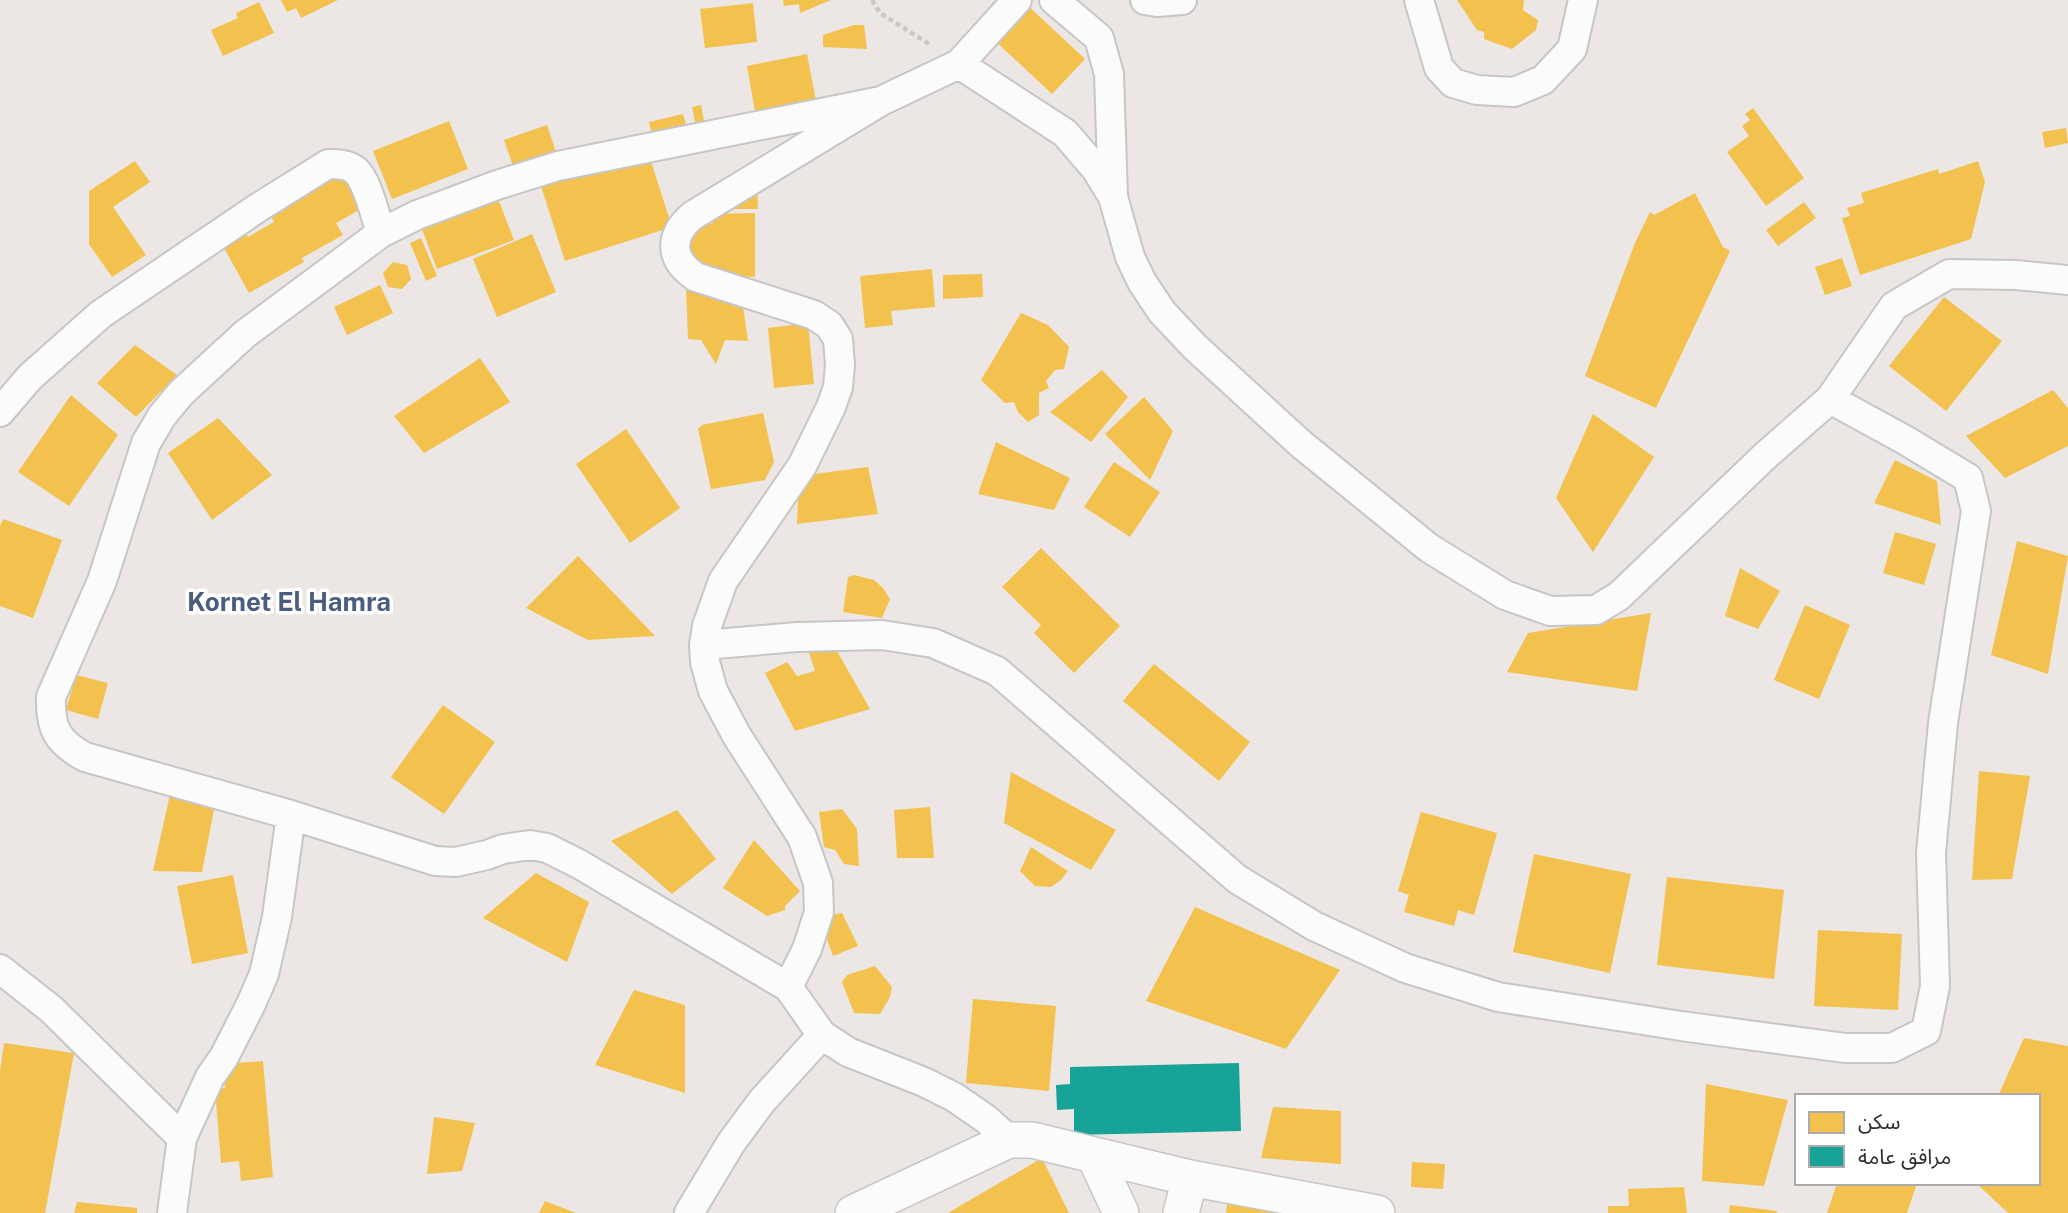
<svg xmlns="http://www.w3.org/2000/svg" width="2068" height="1213" font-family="'Public Sans','Noto Sans Arabic',sans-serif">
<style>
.homes{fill:#f2c14e}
.public{fill:#17a398}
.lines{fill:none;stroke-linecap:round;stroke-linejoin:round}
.minor-casing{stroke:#c7c6c6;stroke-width:32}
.tertiary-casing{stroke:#c7c6c6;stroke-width:38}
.path{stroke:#c8c8c8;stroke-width:4.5;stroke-dasharray:5 3.5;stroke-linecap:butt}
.minor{stroke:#fcfbfb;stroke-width:28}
.tertiary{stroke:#fcfbfb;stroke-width:35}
.labels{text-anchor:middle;stroke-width:7;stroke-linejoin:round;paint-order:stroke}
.quarter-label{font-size:26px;font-weight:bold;fill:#4c5c80;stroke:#fff}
</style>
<rect width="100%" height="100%" fill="#ece7e4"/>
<path class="homes" d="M281 0H338L301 18 296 8 287 12Z
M783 0H831L800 13 799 4 784 6Z
M1457 0H1524L1523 10 1538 20 1536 30 1512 49 1484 39V32L1477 30Z
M259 2 274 33 223 56 211 30 238 18 236 13Z
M1024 2 1085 59 1052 94 991 37Z
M753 3 757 42 705 48 700 9Z
M854 25H864L867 49 823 47V35Z
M807 54 816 101 755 112 747 66Z
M701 105 704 121 695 122 692 107Z
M1753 108 1804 178 1766 206 1727 152 1749 136 1742 126 1750 120 1745 114Z
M683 114 688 132 653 140 649 122Z
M449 121 468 169 392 199 373 151Z
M547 125 557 155 514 169 504 140Z
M2066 128 2068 143 2045 148 2042 132Z
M648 152 672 227 565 261 541 186Z
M135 161 150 182 113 207 146 255 112 277 89 244V191Z
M1978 161 1985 182 1971 239 1860 275 1842 218 1850 216 1847 208 1864 203 1861 193 1938 169 1939 174Z
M342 174 361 209 336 223 343 235 302 258 304 262 249 293 223 246 246 233 248 237 274 222 270 214Z
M757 182 758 209H723Z
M1695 193 1723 247 1730 251 1656 408 1585 376 1635 243 1650 212 1654 215Z
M497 196 514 240 437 269 420 224Z
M1804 202 1816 218 1778 246 1766 230Z
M755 213V277H714L690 262 689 241 694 232 701 227 713 223V214Z
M532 234 556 292 497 317 473 259Z
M421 238 437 276 426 281 410 243Z
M1842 258 1852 286 1825 295 1815 267Z
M393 262 407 265 411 279 402 289 388 287 383 273Z
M932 269 935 307 891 311 893 325 865 328 860 276Z
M982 274 983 297 943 299V275Z
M380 285 393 313 347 335 334 307Z
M686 287 742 300 748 341 725 340 716 364 701 340 688 339Z
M1944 297 2002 341 1946 411 1889 366Z
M1021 313 1048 325 1069 347 1064 369 1055 370 1046 381 1049 388 1039 393V415L1028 422 1018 412 1014 402 1005 403 981 380Z
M808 323 814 384 774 388 768 328Z
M135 345 177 375 136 417 97 383Z
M480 358 510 402 424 453 394 416Z
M1102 370 1128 397 1091 442 1050 412Z
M2053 390 2068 408V446L2005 478 1966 436Z
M71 395 118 435 69 506 18 472Z
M1144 397 1173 431 1150 480 1105 434Z
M763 413 774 462 765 480 711 489 698 429 702 425Z
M1593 414 1654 457 1593 552 1556 498Z
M218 418 272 475 212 520 168 453Z
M626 429 680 508 630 543 576 464Z
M996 442 1070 478 1054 510 978 494Z
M1895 460 1937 481 1941 525 1874 503Z
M1114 462 1160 492 1130 537 1084 507Z
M868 467 878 514 797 524 799 476Z
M3 519 62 540 33 618 0 606V526Z
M1895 532 1936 544 1924 585 1883 573Z
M2017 541 2068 556 2048 674 1991 655Z
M1041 548 1120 626 1074 673 1034 633 1041 625 1002 587Z
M578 556 655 636 588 640 526 608Z
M1740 568 1780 591 1758 629 1725 616Z
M854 575 874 580 883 588 890 599 882 618 843 612 848 577Z
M1805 605 1850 625 1819 699 1774 680Z
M1651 613 1637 691 1507 672 1528 633Z
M833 644 870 709 795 731 765 673 787 662 797 676 815 671 808 650Z
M1154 664 1250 742 1219 781 1123 701Z
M76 675 108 683 98 719 66 710Z
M443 705 495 742 444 814 391 777Z
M1979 771 2030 776 2012 879 1972 880Z
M1011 772 1116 830 1091 870 1004 823Z
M171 790 216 799 202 872 153 871Z
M930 807 934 858H897L894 810Z
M842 809 857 829 859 866 844 864 835 850 824 847 819 812Z
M677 810 716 859 672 894 611 841Z
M1421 812 1497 833 1474 915 1458 910 1454 926 1404 912 1409 895 1398 891Z
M754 840 800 891 785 906V910L767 916 723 888Z
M1031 847 1068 871 1061 880 1051 887 1035 886 1020 871Z
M1534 854 1631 874 1610 973 1513 952Z
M536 873 589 902 567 962 483 918Z
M233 875 248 953 192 964 177 886Z
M1667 877 1784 890 1774 979 1657 965Z
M1195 907 1340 970 1286 1049 1146 1001Z
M842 913 858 946 833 956 821 922 830 915Z
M1818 930 1902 934 1898 1010 1814 1006Z
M875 966 892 987 890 997 880 1014 854 1013 842 982 847 975Z
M634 990 685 1005V1093L595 1065Z
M973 999 1056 1006 1049 1091 966 1083Z
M2024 1038 2068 1046V1213H2008L1976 1183H2038V1096H1998Z
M4 1043 74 1053 45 1213H0V1071Z
M263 1061 273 1177 241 1181 239 1161 221 1163 215 1089 225 1088 223 1064Z
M1706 1084 1788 1100 1764 1186 1702 1181Z
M1273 1107 1341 1111V1164L1261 1158Z
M434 1117 475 1123 462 1171 427 1174Z
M1042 1158 1069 1213H948Z
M1412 1162 1445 1164 1443 1189 1411 1187Z
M1837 1183H1917L1907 1213H1827Z
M1684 1187 1687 1213H1608V1206H1629L1628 1189Z
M1228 1198 1294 1213H1226Z
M545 1201 576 1213H539Z
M77 1202 137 1208V1213H74Z
M1730 1205 1777 1211V1213H1729Z"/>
<path class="public" d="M1239 1063 1241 1131 1074 1135V1109L1057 1110 1056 1085 1070 1084V1067Z"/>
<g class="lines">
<g class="minor-casing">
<path id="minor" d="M1054 0 1099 38 1109 74 1113 197
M1145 0 1157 2 1182 0
M1419 0 1439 68 1453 83 1477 90 1514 92 1543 80 1572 49 1583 0
M959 64 1065 133 1096 169 1113 197 1130 257 1142 282 1162 312 1195 347 1301 444 1429 548 1505 595 1550 611 1596 610 1619 596 1764 457 1830 399 1894 306 1949 274 2016 275 2068 280
M881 101 558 166 497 185 417 215 381 233 245 334 181 393 162 416 146 443 102 581 51 697C50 728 57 742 85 757L291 815 435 861 456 862 487 855 503 849 530 845 547 848 579 864 788 987 822 1035 848 1052 924 1082 954 1097 986 1119 1009 1140
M0 412 30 377 101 314 256 209 328 164C336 164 348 164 355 170 368 181 375 216 381 233
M704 645 797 637 882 635 933 643 997 671 1237 879 1314 926 1405 968 1498 997 1681 1026 1845 1048H1892L1926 1031 1935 986 1931 853 1943 723 1976 511 1968 478 1905 440 1830 399
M0 969 51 1009 182 1138 210 1077 224 1057 251 1004 264 974 277 917 291 815
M788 987 807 949 819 912 818 883 802 837 737 736 713 691 705 662 704 645 707 626 723 581 802 466 831 407 838 387 840 365 838 339 829 325 814 315 696 277C670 260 668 237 692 216L881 101 959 64 1017 0
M172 1213 182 1138
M689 1213 731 1143 762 1101 822 1035"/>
</g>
<g class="tertiary-casing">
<path id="tertiary" d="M1094 1155 1121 1213
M853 1213 1009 1140H1032L1190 1178 1377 1213
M1181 1213 1190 1178"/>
</g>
<path class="path" d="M872 0 880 13 929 44"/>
<use href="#minor" class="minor"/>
<use href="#tertiary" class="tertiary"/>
</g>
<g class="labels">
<g class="quarter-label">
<text x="289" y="611">Kornet El Hamra</text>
</g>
</g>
<rect x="1795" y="1094" width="245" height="91" fill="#ffffff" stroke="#ababab" stroke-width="2"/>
<rect x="1809" y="1112" width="35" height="21" fill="#f2c14e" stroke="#ababab" stroke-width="2"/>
<text x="1858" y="1129" font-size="21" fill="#2d2d2d">سكن</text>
<rect x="1809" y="1146" width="35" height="21" fill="#17a398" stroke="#ababab" stroke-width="2"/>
<text x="1858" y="1164" font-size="21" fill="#2d2d2d">مرافق عامة</text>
</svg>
